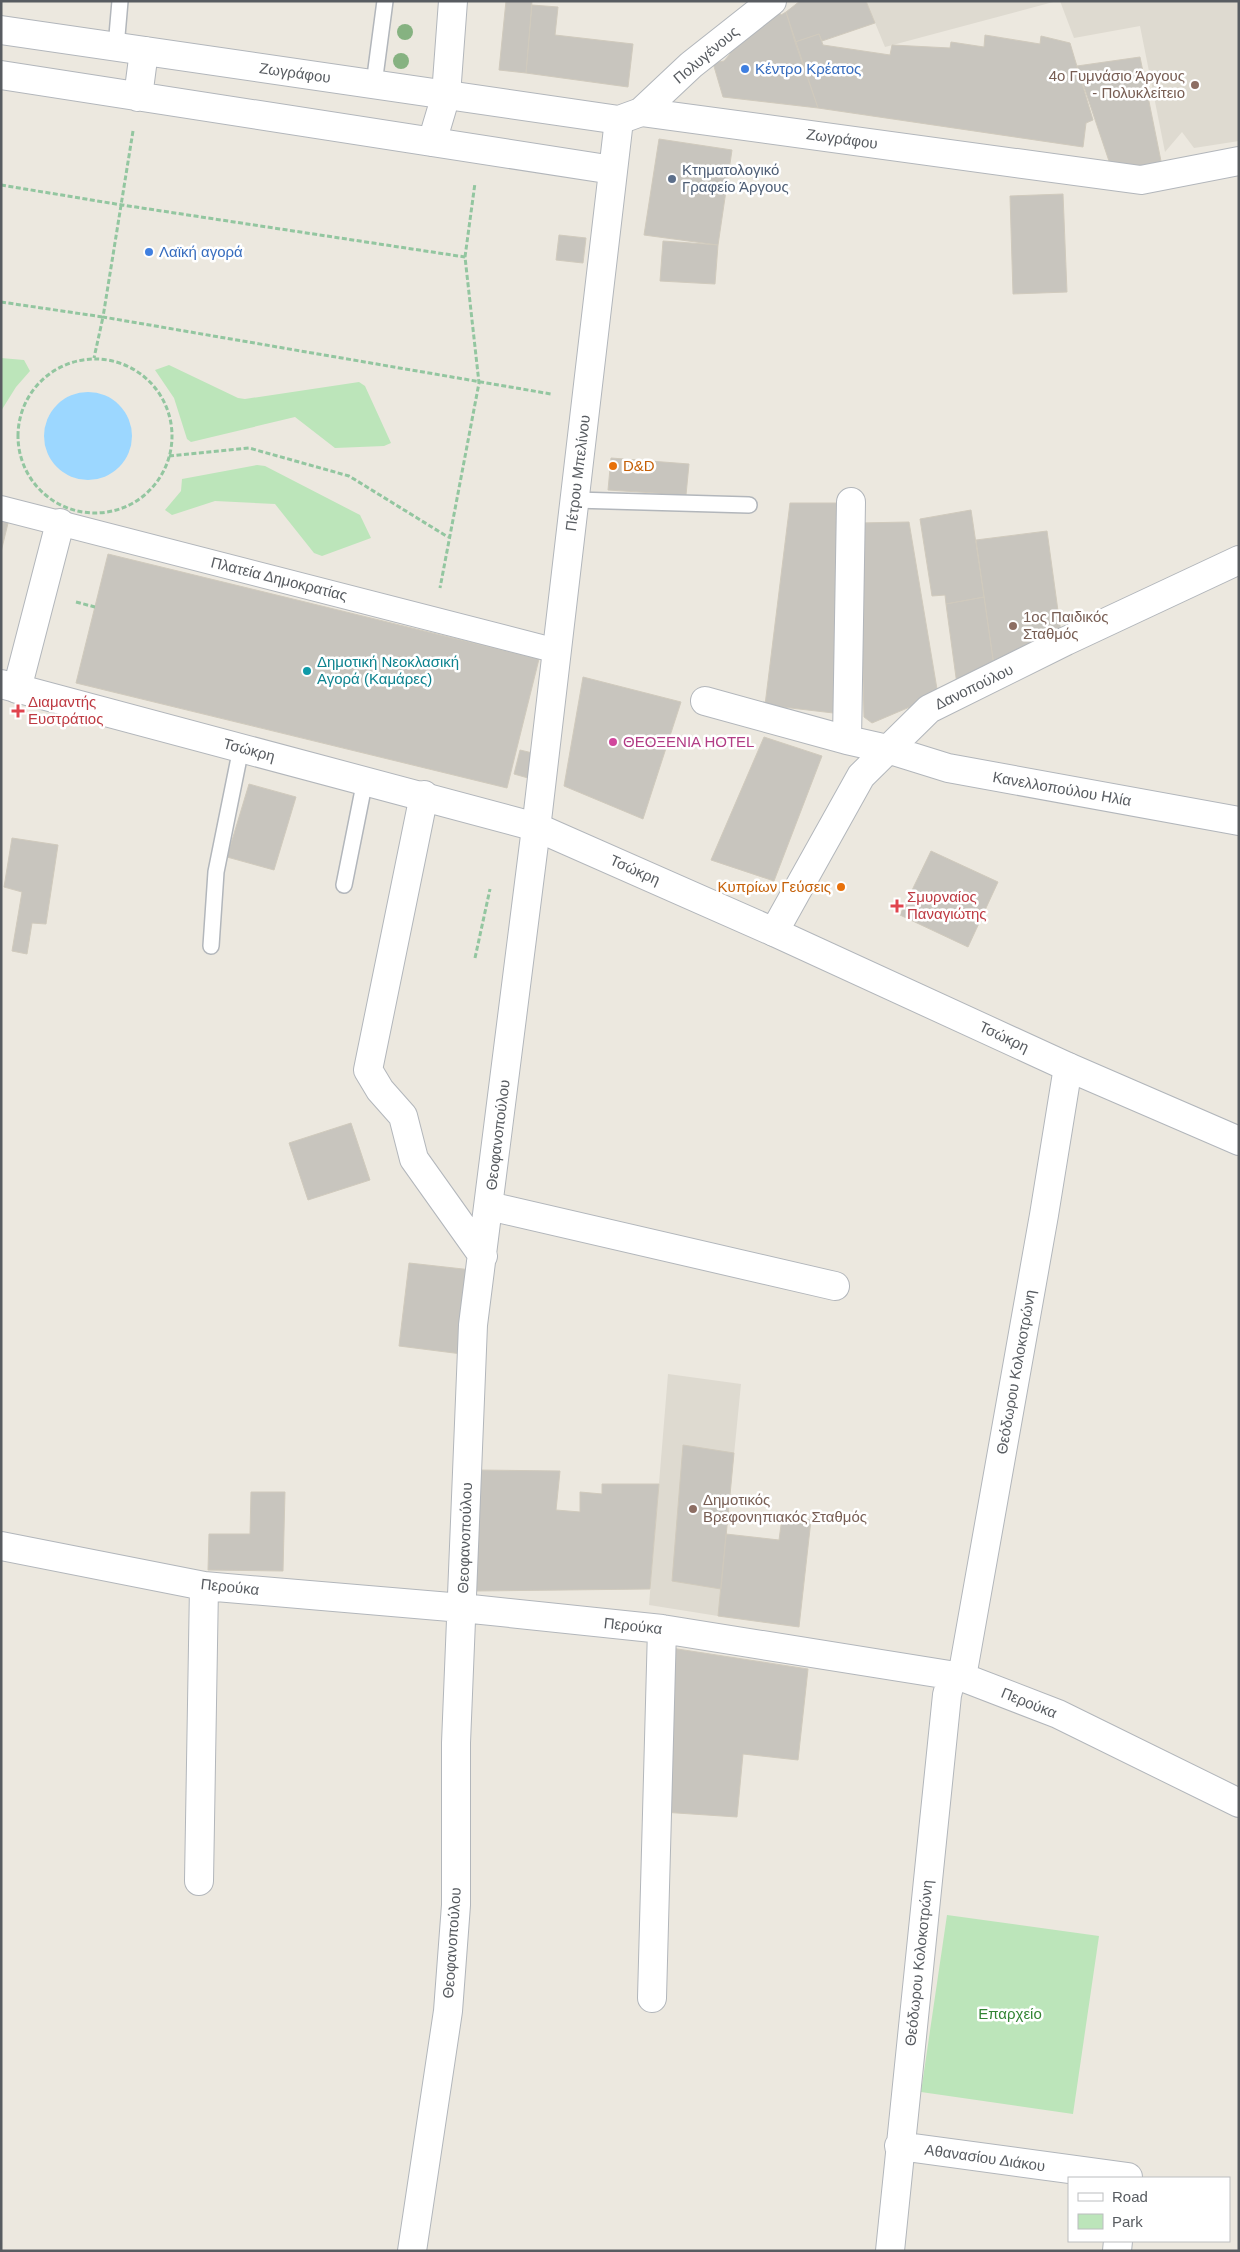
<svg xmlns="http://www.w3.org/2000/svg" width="1240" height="2252" font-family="Helvetica,sans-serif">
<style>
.education{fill:#dedad0}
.green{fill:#bce5ba}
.water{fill:#9cd7ff}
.building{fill:#c8c5be;stroke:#d0cabd}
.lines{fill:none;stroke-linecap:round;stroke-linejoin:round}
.service-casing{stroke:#b2b6bb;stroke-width:18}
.pedestrian-casing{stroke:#b2b6bb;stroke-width:26}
.minor-casing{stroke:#b2b6bb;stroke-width:30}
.tertiary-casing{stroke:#b2b6bb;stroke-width:30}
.path{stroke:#93c6a0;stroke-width:3;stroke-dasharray:5 2.5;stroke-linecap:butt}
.service{stroke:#fff;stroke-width:15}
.pedestrian{stroke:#fff;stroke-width:24}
.minor{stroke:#fff;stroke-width:28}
.tertiary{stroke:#fff;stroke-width:28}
.tree{fill:#86b281}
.shop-dot{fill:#3f7fe0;stroke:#fff;stroke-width:2}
.education-dot{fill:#8d6e63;stroke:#fff;stroke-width:2}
.service-dot{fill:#5c6f8a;stroke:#fff;stroke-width:2}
.food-dot{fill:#e8710a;stroke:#fff;stroke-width:2}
.culture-dot{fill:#0f9aa8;stroke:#fff;stroke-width:2}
.health-dot{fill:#e0444e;stroke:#fff;stroke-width:2}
.hotel-dot{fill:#d1479c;stroke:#fff;stroke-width:2}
.labels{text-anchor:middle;stroke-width:5;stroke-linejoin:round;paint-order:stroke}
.street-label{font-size:15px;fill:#585c61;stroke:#fff}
.shop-label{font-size:15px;fill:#366cbe;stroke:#fff;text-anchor:start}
.education-label{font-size:15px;fill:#785e54;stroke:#fff;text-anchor:start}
.service-label{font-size:15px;fill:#4e5e75;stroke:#fff;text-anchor:start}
.food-label{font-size:15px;fill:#c56008;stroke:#fff;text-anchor:start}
.culture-label{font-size:15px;fill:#0d838f;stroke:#fff;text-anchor:start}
.health-label{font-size:15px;fill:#be3a42;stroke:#fff;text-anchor:start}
.hotel-label{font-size:15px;fill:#b23c85;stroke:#fff;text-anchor:start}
.park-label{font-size:15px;fill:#338534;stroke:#fff}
</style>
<rect width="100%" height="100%" fill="#ece8df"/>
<path class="education" d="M866 1H1057L885 47Z
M1060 1H1239V141L1194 148 1182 132 1165 152 1140 26 1074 38Z
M668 1374 741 1384 718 1616 649 1605Z"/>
<path class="green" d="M1 358 24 360 30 371 16 387 1 411Z
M169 365 238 398 245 399 359 382 365 386 391 443 384 446 335 448 295 417 191 442 187 439 174 398 155 370Z
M257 465 265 466 360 515 371 538 322 556 314 553 275 504 215 501 172 515 165 510 181 491 182 479Z
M947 1915 1099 1936 1073 2114 921 2092Z"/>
<path class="water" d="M44 436a44 44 0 1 1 88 0a44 44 0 1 1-88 0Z"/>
<path class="building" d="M506 1H532L526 73 499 70Z
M800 1H866L875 23 822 41 819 34 795 42 786 12Z
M532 5 558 7 555 35 633 44 628 87 526 73Z
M777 8 781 15 786 12 818 108 723 97 713 63 724 61 730 54 727 46Z
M819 34 823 45 890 55 892 45 950 48 951 42 984 47 985 35 1040 44 1041 36 1070 43 1093 120 1086 123 1083 147 818 108 795 42Z
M1140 57 1163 171 1112 170 1077 66Z
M659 139 732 150 718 245 644 235Z
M1063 194 1067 292 1013 294 1010 196Z
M559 235 586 238 583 263 556 260Z
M663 241 718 245 715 284 660 281Z
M611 458 689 464 686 495 608 490Z
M790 503H843L842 714 765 705Z
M971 510 984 597 946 604 945 595 932 596 920 519Z
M1 517 9 519 1 552Z
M909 522 938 695 872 723 864 717 859 523Z
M1047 531 1062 640 995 673 976 540Z
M108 554 539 659 507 788 76 683Z
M984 597 995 673 958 692 946 604Z
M583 677 681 702 643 819 564 786Z
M764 737 822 756 774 881 711 860Z
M520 750 541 755 535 780 514 774Z
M249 784 296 797 274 870 227 857Z
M12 838 58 845 46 924 32 923 27 954 12 951 22 892 4 887Z
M931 851 998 882 968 947 900 915Z
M351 1123 370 1180 308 1200 289 1143Z
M409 1263 472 1270 462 1354 399 1346Z
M683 1445 734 1453 721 1589 672 1581Z
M478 1470 560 1471 556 1510 580 1512V1492L602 1494V1484H659L650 1589 476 1591Z
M251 1492H285L283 1571 208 1570 209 1534H250Z
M782 1518 811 1520 799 1627 718 1616 726 1534 779 1540Z
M671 1648 808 1669 798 1760 743 1754 737 1817 662 1812Z"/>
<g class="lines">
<g class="service-casing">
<path id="service" d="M116 47 120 1
M374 84 385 1
M575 500 749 505
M344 885 365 780
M211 946 216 872 241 748"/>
</g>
<g class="pedestrian-casing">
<path id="pedestrian" d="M1 508 557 651"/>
</g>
<g class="minor-casing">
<path id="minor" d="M1 75 613 170
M138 97 144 51
M641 112 1141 180 1239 161
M432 142 446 95 453 1
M17 689 60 523
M705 701 847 740 887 749 948 768 1239 821
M847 740 851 502
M424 795 368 1070 380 1090 403 1116 414 1159 483 1256
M774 932 861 776 929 709 1066 641 1239 560
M489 1206 835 1286
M1 1546 204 1586 462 1608 662 1629 962 1677 1058 1714 1239 1803
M962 1677 1044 1215 1068 1067
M199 1881 204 1586
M652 1998 662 1629
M899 2146 1128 2177V2178
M412 2251 448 2011 456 1905V1743L473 1325 538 812 619 120
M890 2251 947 1695 952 1676
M1117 2251 1118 2241"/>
</g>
<g class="tertiary-casing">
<path id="tertiary" d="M1 30 619 120 641 112 691 65 772 1
M1 684 536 827 774 932 1068 1067 1239 1141"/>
</g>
<path class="path" d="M133 131 103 317 551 394
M1 185 122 205 465 257 479 383 440 588
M465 257 475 183
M1 302 103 317 94 358
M18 436a77 77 0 1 1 154 0a77 77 0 1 1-154 0Z
M169 456 249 448 349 476 448 537
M76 602 95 607
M475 958 490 889"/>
<use href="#service" class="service"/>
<use href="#pedestrian" class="pedestrian"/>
<use href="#minor" class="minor"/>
<use href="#tertiary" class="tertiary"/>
</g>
<g class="tree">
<circle cx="405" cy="32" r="8"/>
<circle cx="401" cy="61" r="8"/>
</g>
<g class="shop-dot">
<circle cx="745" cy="69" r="5"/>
<circle cx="149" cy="252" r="5"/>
</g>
<g class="education-dot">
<circle cx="1195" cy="85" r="5"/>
<circle cx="1013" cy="626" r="5"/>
<circle cx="693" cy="1509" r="5"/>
</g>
<circle class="service-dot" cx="672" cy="179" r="5"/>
<g class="food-dot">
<circle cx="613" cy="466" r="5"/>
<circle cx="841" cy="887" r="5"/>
</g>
<circle class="culture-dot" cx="307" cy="671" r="5"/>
<g class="health-dot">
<path d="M15.5 703.5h5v5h5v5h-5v5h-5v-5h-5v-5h5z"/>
<path d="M894.5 898.5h5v5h5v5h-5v5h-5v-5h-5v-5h5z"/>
</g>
<circle class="hotel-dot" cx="613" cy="742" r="5"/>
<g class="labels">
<g class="street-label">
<text transform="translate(706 55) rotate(-40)" y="5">Πολυγένους</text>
<text transform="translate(295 73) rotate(8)" y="5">Ζωγράφου</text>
<text transform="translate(842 139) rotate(8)" y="5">Ζωγράφου</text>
<text transform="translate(578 473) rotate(-83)" y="5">Πέτρου Μπελίνου</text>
<text transform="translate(279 579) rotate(14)" y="5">Πλατεία Δημοκρατίας</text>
<text transform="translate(974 687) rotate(-26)" y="5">Δανοπούλου</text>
<text transform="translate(249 750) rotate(15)" y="5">Τσώκρη</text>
<text transform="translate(1062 789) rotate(10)" y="5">Κανελλοπούλου Ηλία</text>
<text transform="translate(635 870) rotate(24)" y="5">Τσώκρη</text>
<text transform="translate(1004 1037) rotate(25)" y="5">Τσώκρη</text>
<text transform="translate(498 1135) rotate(-83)" y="5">Θεοφανοπούλου</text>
<text transform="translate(1016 1372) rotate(-80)" y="5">Θεόδωρου Κολοκοτρώνη</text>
<text transform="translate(465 1538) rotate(-88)" y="5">Θεοφανοπούλου</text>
<text transform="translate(230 1587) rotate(6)" y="5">Περούκα</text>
<text transform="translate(633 1626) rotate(6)" y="5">Περούκα</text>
<text transform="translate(1029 1703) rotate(22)" y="5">Περούκα</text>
<text transform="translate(452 1943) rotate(-86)" y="5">Θεοφανοπούλου</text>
<text transform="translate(919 1963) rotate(-84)" y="5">Θεόδωρου Κολοκοτρώνη</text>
<text transform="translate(985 2158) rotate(8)" y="5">Αθανασίου Διάκου</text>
</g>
<g class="shop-label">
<text x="755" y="74">Κέντρο Κρέατος</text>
<text x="159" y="257">Λαϊκή αγορά</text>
</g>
<g class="education-label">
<text x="1185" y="81" text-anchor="end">4ο Γυμνάσιο Άργους<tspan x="1185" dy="17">- Πολυκλείτειο</tspan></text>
<text x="1023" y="622">1ος Παιδικός<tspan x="1023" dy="17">Σταθμός</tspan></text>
<text x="703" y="1505">Δημοτικός<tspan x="703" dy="17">Βρεφονηπιακός Σταθμός</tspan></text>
</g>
<g class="service-label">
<text x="682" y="175">Κτηματολογικό<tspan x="682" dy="17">Γραφείο Άργους</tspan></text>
</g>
<g class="food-label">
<text x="623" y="471">D&amp;D</text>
<text x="831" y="892" text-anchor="end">Κυπρίων Γεύσεις</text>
</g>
<g class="culture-label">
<text x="317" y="667">Δημοτική Νεοκλασική<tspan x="317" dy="17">Αγορά (Καμάρες)</tspan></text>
</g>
<g class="health-label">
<text x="28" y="707">Διαμαντής<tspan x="28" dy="17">Ευστράτιος</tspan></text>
<text x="907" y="902">Σμυρναίος<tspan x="907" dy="17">Παναγιώτης</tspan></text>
</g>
<g class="hotel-label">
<text x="623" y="747">ΘΕΟΞΕΝΙΑ HOTEL</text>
</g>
<g class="park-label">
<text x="1010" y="2019">Επαρχείο</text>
</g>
</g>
<rect width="1240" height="2252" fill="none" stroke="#585c61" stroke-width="5"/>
<rect x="1068" y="2177" width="162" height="65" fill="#ffffff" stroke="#bcbec0"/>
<rect x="1078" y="2193" width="25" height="8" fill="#ffffff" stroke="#bcbec0"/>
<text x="1112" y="2202" font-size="15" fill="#585c61">Road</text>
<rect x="1078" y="2214" width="25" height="15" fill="#bce5ba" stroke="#bcbec0"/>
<text x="1112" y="2227" font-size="15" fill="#585c61">Park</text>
</svg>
